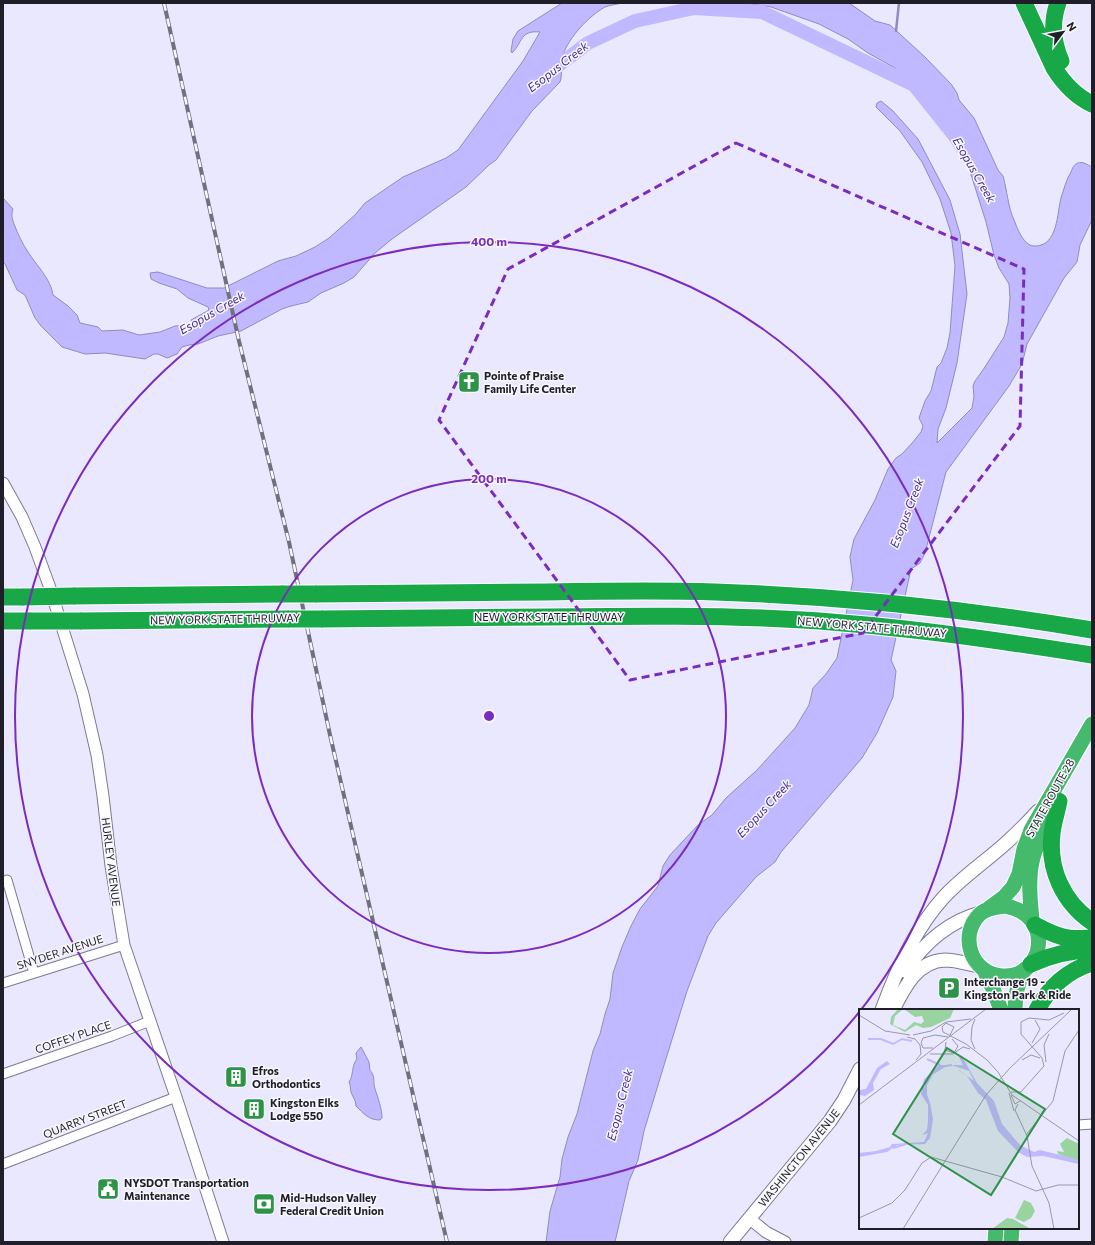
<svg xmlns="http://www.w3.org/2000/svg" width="1095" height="1245" font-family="Commissioner,sans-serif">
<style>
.water{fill:#c1b9ff;stroke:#918bbf}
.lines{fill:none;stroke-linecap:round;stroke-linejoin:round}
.stream{stroke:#918bbf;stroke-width:2.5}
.river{stroke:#c1b9ff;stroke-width:14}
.minor-casing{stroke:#7c7a92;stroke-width:11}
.tertiary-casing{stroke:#7c7a92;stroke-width:13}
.secondary-casing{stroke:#7c7a92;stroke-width:15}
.trunk-casing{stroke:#fff;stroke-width:17}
.motorway-casing{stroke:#fff;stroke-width:19}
.minor{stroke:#fff;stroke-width:9}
.tertiary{stroke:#fff;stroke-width:11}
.secondary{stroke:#fff;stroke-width:13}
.trunk{stroke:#46ba6c;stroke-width:15}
.motorway{stroke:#18a847;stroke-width:17}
.rail-casing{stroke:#71707f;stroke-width:4}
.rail{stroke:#f8f7fd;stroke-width:2.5;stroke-dasharray:8;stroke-linecap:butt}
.motorway-bridge-casing{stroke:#fff;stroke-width:19;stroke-linecap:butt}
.motorway-bridge{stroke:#18a847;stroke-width:17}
.marked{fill:none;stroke:#7b2cbf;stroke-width:3;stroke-dasharray:8 5;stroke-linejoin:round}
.ring{fill:none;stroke:#7b2cbf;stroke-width:2}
.labels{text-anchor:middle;stroke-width:3;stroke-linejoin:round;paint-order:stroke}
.poi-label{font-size:11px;font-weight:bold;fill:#201f29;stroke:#f8f7fd;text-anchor:start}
.street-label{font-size:11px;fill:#201f29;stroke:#f8f7fd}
.water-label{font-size:12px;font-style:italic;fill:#452b8d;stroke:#f8f7fd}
.inset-river{fill:none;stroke:#c1b9ff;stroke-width:2}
.inset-road{fill:none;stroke:#9998a9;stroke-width:1}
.view{fill:#2e9247;fill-opacity:0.15;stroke:#2e9247;stroke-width:2}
.inset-edge{fill:none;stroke:#201f29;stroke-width:2}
.centre{fill:#7b2cbf;stroke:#f8f7fd;stroke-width:2}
.ring-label{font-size:12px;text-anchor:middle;font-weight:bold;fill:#7b2cbf;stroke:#f8f7fd;stroke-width:3;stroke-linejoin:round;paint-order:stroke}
</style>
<rect width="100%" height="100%" fill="#eae8fe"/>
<path class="water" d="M562 3H623C618 4 610 5 605 7 589 16 569 37 563 55 560 64 563 74 560 82L532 111 496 160 489 165 466 187 392 239 375 253 354 277 344 283 321 293 308 302 291 306 282 309 241 331 218 336 198 344 189 345 182 347 177 354 167 358 158 354H154L145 359 105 353 85 354 62 347 41 326 35 318 25 295 17 290 5 264 3 262V198L13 209C11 215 12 218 14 224 18 234 22 243 28 252 36 265 51 279 53 295L68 306 77 315 80 323 98 327 102 331 123 330 139 335 160 332 175 326 192 325 193 323 191 320 209 310 208 307 188 298 177 289 159 283 151 279 150 273 158 272 207 288H224L278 261 296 256 315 247 329 238 355 215 365 203 403 177 446 158 458 150 523 61 540 32C520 30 523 42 512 53L511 51 513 39 518 31Z
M701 3H849L875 21 890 25 925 57 951 84 957 93 959 100 974 118 998 170 1003 176C1007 190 1008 207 1014 220 1018 230 1024 247 1036 246 1058 245 1057 213 1061 198 1064 189 1066 180 1071 172 1072 169 1074 164 1078 163 1082 161 1088 165 1092 167V220L1080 245 1077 262 1064 278 1027 344 1022 364 1009 386 946 472 925 553 920 563 911 569 891 660 896 671 893 697 877 733 862 758 781 852 775 862 756 877 716 923 708 936 687 991 665 1062 644 1131 638 1160 629 1181 615 1242H546L550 1211 560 1177 562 1159 568 1137 577 1114 593 1051 600 1034 605 1014 610 999 613 973 622 947 631 926 640 909 658 886 663 866 670 855 698 825 712 815 726 798 757 770 795 728 809 705 813 688 826 674 837 658 853 580 850 557 854 539 875 500 888 469 896 458 902 454 913 442 921 432 923 426 919 418 925 401 931 391 937 367 941 363 947 348 950 333 955 266 951 233 940 199 922 162 900 131 876 107 877 103 881 101 893 111 918 139 950 200 960 234 967 294 957 363 946 408 938 429 937 443 972 408 974 397 973 386 975 381 983 370 1004 337 1008 323 1010 298 1009 284 999 268 994 255 986 222 968 165 952 133 935 106 895 68 868 53 848 39 819 24 771 7 750 4Z
M361 1047 369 1062 370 1070C370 1071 372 1072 372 1073 375 1077 373 1084 375 1089 378 1098 382 1109 382 1118L380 1120C369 1120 364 1114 356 1106 356 1100 353 1098 351 1092 350 1088 351 1086 349 1082 354 1075 351 1066 357 1059L356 1053Z"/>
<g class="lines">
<path class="stream" d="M896 31 899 3"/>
<path class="river" d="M547 74 588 43 635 21 694 8 762 12 914 85 957 139 961 146"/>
<g class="minor-casing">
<path id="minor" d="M7 880 34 973
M3 983 124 945
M3 1074 112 1036 150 1021
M1078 1125 1092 1124
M3 1164 176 1097"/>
</g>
<g class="tertiary-casing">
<path id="tertiary" d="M3 483 22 517 35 547 50 588 83 694 97 755 103 796 111 866 124 945 176 1097 223 1242
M750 1219 766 1232 785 1242"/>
</g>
<g class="secondary-casing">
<path id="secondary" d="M905 971C924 943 947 922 980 913
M882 1010C896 971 915 929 943 898 962 877 985 862 1006 843 1017 833 1028 822 1038 811
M893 1010C904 988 917 961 945 960 956 960 968 964 979 966
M730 1242 830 1121 844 1100 860 1069"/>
</g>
<g class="trunk-casing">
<path id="trunk" d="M1005 906C1055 914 1045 979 1002 976 971 974 958 935 980 914 986 908 997 907 1005 906Z
M989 908 1004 897 1013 887 1019 874 1024 849 1031 830 1092 724
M1032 920C1031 907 1029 893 1030 879 1030 855 1042 833 1053 812
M984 970 993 989 1001 1010
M1015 1010C1015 996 1018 981 1025 969
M995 1242 996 1228
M1011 1242 1012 1228"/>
</g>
<g class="motorway-casing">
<path id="motorway" d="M1024 3 1054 68C1064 84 1075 96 1092 104
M1058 3C1051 22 1053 43 1061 61
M315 594C392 593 469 593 546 592 602 591 659 590 715 592 841 596 967 609 1092 630
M73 596 283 594
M3 597H24
M321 619C397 618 472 617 547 617 632 616 718 615 803 620 900 626 996 640 1092 655
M3 621H31
M80 621 289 619
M1059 801C1057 812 1053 823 1052 834 1048 869 1063 902 1092 922
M1035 925C1058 937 1066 940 1092 938
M1031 964C1051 955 1070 950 1092 950
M1037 1010C1049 987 1067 971 1092 963"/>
</g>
<use href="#minor" class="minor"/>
<use href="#tertiary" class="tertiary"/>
<use href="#secondary" class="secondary"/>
<use href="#trunk" class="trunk"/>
<use href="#motorway" class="motorway"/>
<g class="rail-casing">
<path id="rail" d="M164 3 239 341 289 542 330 735 447 1242"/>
</g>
<use href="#rail" class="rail"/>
<g class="motorway-bridge-casing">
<path id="motorway-bridge" d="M283 594H315
M24 597 73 596
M289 619H321
M31 621H80"/>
</g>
<use href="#motorway-bridge" class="motorway-bridge"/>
</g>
<path class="marked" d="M736 143 1024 269 1020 426 863 633 630 680 439 420 508 269Z"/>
<g class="ring">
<circle cx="489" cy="716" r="237"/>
<circle cx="489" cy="716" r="474"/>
</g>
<defs>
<g id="church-square" transform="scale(1.15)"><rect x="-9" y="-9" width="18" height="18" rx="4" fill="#2e9247" stroke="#f8f7fd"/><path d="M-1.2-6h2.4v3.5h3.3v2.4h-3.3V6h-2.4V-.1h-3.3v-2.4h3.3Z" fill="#fff"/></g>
<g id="parking-square" transform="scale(1.15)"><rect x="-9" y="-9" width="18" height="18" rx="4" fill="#2e9247" stroke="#f8f7fd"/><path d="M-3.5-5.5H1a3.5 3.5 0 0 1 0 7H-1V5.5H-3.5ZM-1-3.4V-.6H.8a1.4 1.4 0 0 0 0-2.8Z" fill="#fff"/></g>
<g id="building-square" transform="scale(1.15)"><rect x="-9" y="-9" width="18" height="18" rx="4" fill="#2e9247" stroke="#f8f7fd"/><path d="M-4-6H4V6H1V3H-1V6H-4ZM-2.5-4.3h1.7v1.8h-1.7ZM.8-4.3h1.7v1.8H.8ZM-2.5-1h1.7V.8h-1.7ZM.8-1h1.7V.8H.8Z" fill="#fff"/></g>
<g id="civic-square" transform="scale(1.15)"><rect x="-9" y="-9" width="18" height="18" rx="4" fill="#2e9247" stroke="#f8f7fd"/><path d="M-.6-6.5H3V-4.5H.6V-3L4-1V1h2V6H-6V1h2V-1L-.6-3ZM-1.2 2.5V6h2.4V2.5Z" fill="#fff"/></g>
<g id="bank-square" transform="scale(1.15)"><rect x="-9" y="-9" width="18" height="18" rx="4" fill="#2e9247" stroke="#f8f7fd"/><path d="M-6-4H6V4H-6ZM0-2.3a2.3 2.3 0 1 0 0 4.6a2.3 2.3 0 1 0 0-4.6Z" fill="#fff"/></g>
</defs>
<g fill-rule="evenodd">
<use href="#church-square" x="469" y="382"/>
<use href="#parking-square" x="949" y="988"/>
<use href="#building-square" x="236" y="1077"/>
<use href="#building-square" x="254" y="1109"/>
<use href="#civic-square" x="108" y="1189"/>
<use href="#bank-square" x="264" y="1204"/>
</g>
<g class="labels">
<g class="poi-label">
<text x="484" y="380">Pointe of Praise<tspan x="484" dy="13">Family Life Center</tspan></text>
<text x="964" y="986">Interchange 19 -<tspan x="964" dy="13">Kingston Park &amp; Ride</tspan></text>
<text x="252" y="1075">Efros<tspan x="252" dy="13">Orthodontics</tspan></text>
<text x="270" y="1107">Kingston Elks<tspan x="270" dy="13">Lodge 550</tspan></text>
<text x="124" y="1187">NYSDOT Transportation<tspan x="124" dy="13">Maintenance</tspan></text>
<text x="280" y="1202">Mid-Hudson Valley<tspan x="280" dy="13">Federal Credit Union</tspan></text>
</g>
<g class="street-label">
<text x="549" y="621">NEW YORK STATE THRUWAY</text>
<text transform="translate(225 619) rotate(-1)" y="4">NEW YORK STATE THRUWAY</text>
<text transform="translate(872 627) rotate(5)" y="4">NEW YORK STATE THRUWAY</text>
<text transform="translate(1050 798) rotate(-61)" y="4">STATE ROUTE 28</text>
<text transform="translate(111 862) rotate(83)" y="4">HURLEY AVENUE</text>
<text transform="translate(60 952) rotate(-18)" y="4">SNYDER AVENUE</text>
<text transform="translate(73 1037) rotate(-19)" y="4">COFFEY PLACE</text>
<text transform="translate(85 1119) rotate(-21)" y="4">QUARRY STREET</text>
<text transform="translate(799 1158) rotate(-51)" y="4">WASHINGTON AVENUE</text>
</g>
<g class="water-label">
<text transform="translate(558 67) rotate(-38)" y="4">Esopus Creek</text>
<text transform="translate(974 170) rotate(60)" y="4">Esopus Creek</text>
<text transform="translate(212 313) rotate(-30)" y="4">Esopus Creek</text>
<text transform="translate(907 513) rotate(-69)" y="4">Esopus Creek</text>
<text transform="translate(764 809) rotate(-47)" y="4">Esopus Creek</text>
<text transform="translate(620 1105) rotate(-76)" y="4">Esopus Creek</text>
</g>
</g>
<g transform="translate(859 1009)">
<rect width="220" height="220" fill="#eae8fe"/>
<path d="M39 0 43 1 36 7 34 16 46 21 55 13 62 15 65 12 63 7 56 8 45 0H95L91 9 72 18 64 19 57 16 46 23 31 15 32 8ZM208 129 220 135V152L199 145 198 142 205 143 201 135ZM165 191 172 194 176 202 172 209 165 213 156 209ZM148 209 154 210 170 219 133 220Z" fill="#99d3a0"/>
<path d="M102 46 118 74 135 92 143 115 161 136 175 143 181 141 213 149 220 152V155L184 147 168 148 159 143 139 122 127 91 119 84 108 67 99 61H86H100L115 72 110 62 92 56 77 61 65 77 71 94 74 110 71 129 66 135 38 136 28 143 0 148V144L17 142 31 138 33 135 65 133 69 124 63 126 68 121 69 112V96L62 85 65 70 80 56H104L100 48ZM28 52 31 55 22 60 14 74 15 81 6 87 0 86V81L7 80 18 59Z" fill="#c1b9ff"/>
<path class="inset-river" d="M9 30H22L34 35 43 30 53 32M68 50 81 56M67 86V76L73 65 86 57 93 56M34 139 47 135"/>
<path class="inset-road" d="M0 6 26 22 51 26M54 26 72 22 87 13 112 10M91 26 95 18 87 14 83 18 84 23 107 35 128 51 139 63 153 86 220 132M48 28 56 30 61 36 62 45 57 51M87 33 86 41 95 44 99 37 93 30M173 34 181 20 176 11M74 39H64L62 34 64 29 76 26 89 28M116 40 112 31 113 18 116 10M71 45H94L104 38 111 40M163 51 172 46 181 49M187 53 185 36 190 25M152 83H162L185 57 183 49 162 25V13L170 9 190 11 205 4M150 84 155 102M152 86 156 95 161 92M159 95 156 101 168 127 173 157 190 194 195 220M0 96 127 0M167 126 194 92 206 42 220 21M0 209 33 194 46 181 63 154 72 148 143 168 177 182 199 176H220M44 220 127 86 151 59 213 0"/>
<path class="view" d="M88 39 186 100 132 186 34 125Z"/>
<rect width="220" height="220" class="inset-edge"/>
</g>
<circle cx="489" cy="716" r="6" class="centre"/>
<g class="ring-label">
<text x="489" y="246">400 m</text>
<text x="489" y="483">200 m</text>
</g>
<rect width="1095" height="1245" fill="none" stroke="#201f29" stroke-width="8"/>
<g transform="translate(1063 32) rotate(58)" stroke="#f8f7fd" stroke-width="3" paint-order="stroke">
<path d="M0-3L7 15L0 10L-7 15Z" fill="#201f29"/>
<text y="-6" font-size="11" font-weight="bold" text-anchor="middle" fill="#201f29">N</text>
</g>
</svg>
